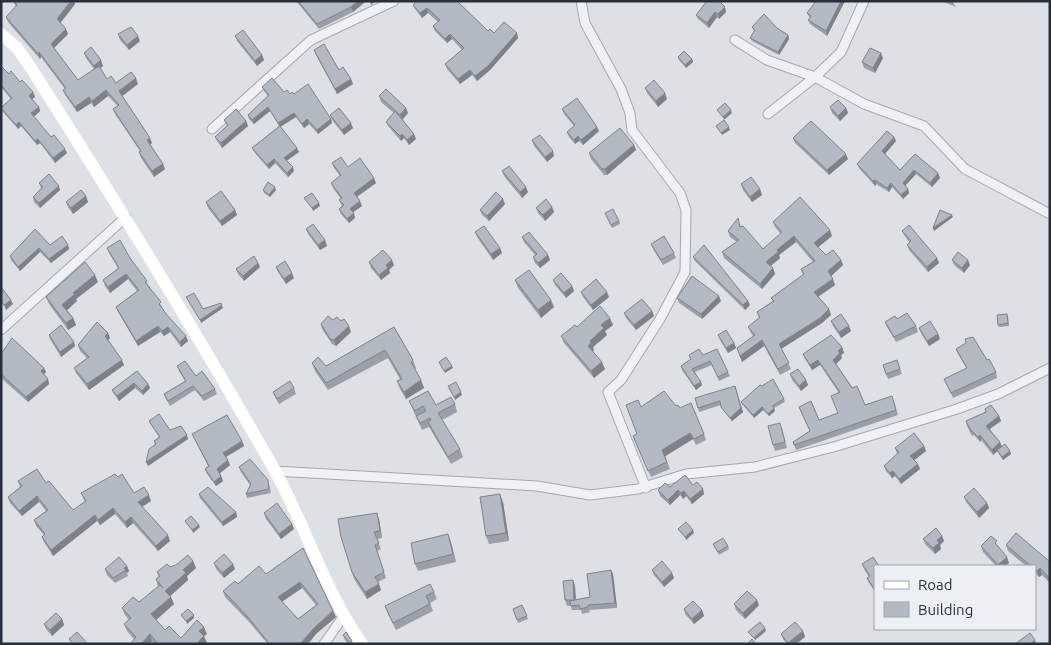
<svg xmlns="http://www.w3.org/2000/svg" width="1051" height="645" font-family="Ubuntu,sans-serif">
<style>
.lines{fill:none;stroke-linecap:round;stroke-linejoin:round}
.minor-casing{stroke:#a3a8b0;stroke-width:11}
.minor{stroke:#eff1f5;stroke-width:9}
.secondary{stroke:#fff;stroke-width:12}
.wall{fill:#9ba0a8;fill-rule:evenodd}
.shaded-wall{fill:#7e8288}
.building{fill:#b4bac3;stroke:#7e8288;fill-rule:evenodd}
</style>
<rect width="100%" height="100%" fill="#dde1e6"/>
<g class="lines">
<g class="minor-casing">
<path id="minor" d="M581 1 585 23 621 89 630 113 632 130 680 193 686 210 685 272 660 319 621 380 608 392 646 488
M735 40 767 60 815 77 864 104 924 126 965 169 1050 214
M768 114 815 77 841 52 864 1
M212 129 311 40 394 1
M1 330 126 217
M275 471 537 486 590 495 638 489 686 474 755 467 837 446 957 409 998 394 1050 368
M324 644 343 617"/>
</g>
<use href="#minor" class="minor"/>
<path class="secondary" d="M1 34 17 48 31 68C115 200 197 333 274 469 306 526 324 590 362 644"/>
</g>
<path class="wall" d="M13 1H74L75 4 60 23 68 34 54 48 78 80 94 69 86 58 84 53 103 66 100 68 107 79 116 83 138 84 122 96 152 143 150 144 163 164 165 169 154 177 141 158 139 152 140 151 115 114 113 109 118 106 108 96 94 107 91 103 77 112 65 95 63 90 65 89 41 57 40 59 8 22 6 17 16 7Z
M296 1H365V2L353 12 319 29Z
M417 1 488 31 518 38 490 70 477 81 472 75 460 84 447 69 445 64 462 50 452 39 447 43 435 31 433 26 438 22 428 13 422 18 415 9 413 5Z
M812 1H845L827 36 810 24 808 20 810 18 807 13 815 3Z
M941 1H952L956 7Z
M725 7 726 12 719 19 717 17 709 28 698 19 696 15Z
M752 27 777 28 788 35 789 39 779 55 752 41 750 38 754 31Z
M118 34 140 41 129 50 120 40Z
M235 36 262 55 264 60 257 66 237 41Z
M314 50 351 79 353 84 337 94 316 55Z
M678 57 692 59 693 62 686 68 679 60Z
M883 58 875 73 864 68 862 62Z
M1 66 9 74 33 92 35 97 32 99 39 107 40 111 34 117 51 137 67 153 55 163 40 143 37 145 21 126 18 129 3 112 1 107 11 99 1 87Z
M262 87 294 94 331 119 332 123 318 134 309 124 304 128 296 117 280 127 299 152 286 161 294 171 288 177 275 163 269 169 254 152 252 148 279 126 270 111 254 124 249 119 248 115 268 96 264 91Z
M645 88 667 99 658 107 647 93Z
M379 96 408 113 402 120 416 139 409 145 404 138 401 141 388 126 386 122 394 113 381 102Z
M830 107 846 108 848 113 840 121 832 113Z
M562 109 599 131 583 145 579 141 575 144 569 137 567 132 574 126 564 114Z
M330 115 353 128 344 135 332 120Z
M224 120 246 121 248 126 222 148 217 141 215 137 227 126Z
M894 137 896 141 885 154 900 170 915 154 938 173 940 178 932 187 916 174 905 186 908 189 909 193 903 199 892 187 889 192 876 184 875 186 859 168 857 164Z
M793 138 848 159 829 175 795 143Z
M532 140 554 156 547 162 534 146Z
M634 145 636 150 607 175H604L591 159 589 153Z
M332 163 348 167 376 183 357 197 362 206 353 212 355 218 349 223 341 214 339 209 342 206 339 200 341 199 333 188 331 183 340 176 334 168Z
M502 171 528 192 522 198 504 176Z
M39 183 60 190 40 208 34 202 33 197 41 188Z
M741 184 760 189 762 195 752 202 743 190Z
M263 190H276L270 197 264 193Z
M86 196 88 202 73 214 68 207 66 202Z
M206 202 235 210 237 215 222 226 208 208Z
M505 204 489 221 482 215 480 210Z
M552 207 554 212 545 221 538 213 536 208Z
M606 216 619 221 620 224 612 228Z
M773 222 832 236 818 247 826 255 841 260 843 265 831 276 835 285 818 297 829 309 831 315 822 323 781 349 791 369 780 375 764 346 742 362 737 348 753 336 751 333 748 327 759 318 757 312 773 301 771 298 803 275 801 269 813 262 796 242 779 255 780 258 771 266 773 268 775 274 762 289 724 258 722 252 737 242 730 237 728 231 740 224 741 227 763 249 781 234 775 227Z
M306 229 325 240 327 246 320 250 308 234Z
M902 231 939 263 928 272 909 250 907 245 910 243 904 235Z
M475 232 500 248 502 253 493 260 477 237Z
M522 237 548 255 550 260 540 268 535 263 533 257 535 255 524 242Z
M651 244 674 253 676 258 663 265 653 249Z
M50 245H68L69 249 51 263 40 252 20 271 11 260 10 256Z
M107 248 130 258 149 286 167 315 188 341 181 347 170 332 164 336 160 332 138 346 118 312 116 307 137 291 128 279 110 293 105 286 103 280 118 268 109 253Z
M693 257 748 301 750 305 745 310 695 261Z
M952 260 970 265 964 273 954 265Z
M369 262 394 265 389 270 390 273 381 280 371 268Z
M258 263 260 267 244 281 238 274 236 269Z
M276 267 294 278 286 284 278 272Z
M515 280 554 307 541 318 518 288Z
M553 280 572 286 574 291 566 298 555 285Z
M98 282 76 299 77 301 67 310 73 318 76 325 68 330 49 304 46 297Z
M581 292 609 297 593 310 583 297Z
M677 298 721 301 702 319 679 303Z
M652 311 654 316 636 330 626 318 624 313Z
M1008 316 1009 326 999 327 998 325Z
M897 319 916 326 918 332 896 342 887 327 885 322Z
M333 320 351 332 336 346 332 344 322 329 321 324Z
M831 321 851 331 841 338 833 326Z
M613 325 605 331 607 335 593 347 594 350 593 351 605 369 594 378 564 343 561 336 577 327Z
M394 327 413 360 416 368 415 369 424 388 406 399 400 389 397 381 400 379 388 358 328 390 315 371 312 363 326 366Z
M919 328 938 334 940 339 929 346 921 333Z
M108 333 110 338 108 340 124 365 89 390 76 373 74 368 87 358 80 351 78 345Z
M49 335 74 342 75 346 61 357 50 339Z
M718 335 734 343 736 348 728 353 720 340Z
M842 347 844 353 841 355 842 358 836 364 865 405 892 396 898 415 796 450 793 442 810 431 799 407 819 420 838 413 839 393 820 365 812 370 805 359 803 354Z
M956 349 987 360 996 372 997 378 953 398 944 379 967 369 958 354Z
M1 354 44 368 46 372 44 374 48 379 49 384 28 402 1 378Z
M689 355H703L728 372 730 376 719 381 712 365 695 372 702 385 696 390 682 370 681 366 691 360Z
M897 360 902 374 888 379 883 365Z
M177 366 196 376 215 389 217 394 204 401 195 390 170 406 166 399 164 394 185 381 179 371Z
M137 371 148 384 150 388 143 395 135 388 119 401 114 394 112 390Z
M790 374 806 380 808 385 801 391 792 380Z
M735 386 743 412 732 421 723 410 721 405 699 412 698 408Z
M762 386 784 399 785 402 774 408 775 411 769 416 763 410 754 418 742 404 741 402Z
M294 388 296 394 279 404 275 397 273 392Z
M409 401 436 405 455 404 457 412 442 420 460 449 463 457 451 464 429 427 422 430Z
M676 406 680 408 704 434 706 440 696 445 693 439 665 456 670 469 651 477 633 436 637 434 641 407Z
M985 409 999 416 1001 421 990 429 1002 446 1010 451 1011 454 1003 460 997 451 993 455 981 440 980 442 974 435 972 436 967 426 966 421 986 412Z
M149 421 188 439 148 466 155 445 154 441 159 437 151 425Z
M782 428 787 448 775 451 773 445Z
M192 434 242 441 244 446 226 457 230 465 220 473 223 481 216 486 207 474 205 469 208 466Z
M924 446 926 451 914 460 920 469 901 484 895 476 892 478 886 471 884 466 897 454 895 448Z
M239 467 269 484 271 493 247 498 246 494 250 485 241 472Z
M18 481 46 483 73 510 85 502 81 493H134L151 501 142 507 170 541 158 551 133 523 127 528 115 514 100 525 97 521 53 556 44 542 42 537 44 535 36 526 34 520 46 511 39 502 22 516 10 503 8 497 20 487Z
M693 485 703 489 704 494 692 504 686 496 683 499 680 495 670 505 660 496 658 490 670 487Z
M199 494 236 512 237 517 223 526 200 498Z
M964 497 987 503 989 508 979 518 966 502Z
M503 502 509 541 489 544 486 536Z
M264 513 294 529 281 539 266 519Z
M379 519 382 538 377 539 381 549 377 551 386 578 378 582 381 590 367 599 354 579 341 537Z
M448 534 456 562 418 571 415 564Z
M942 536 944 541 940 545 941 549 935 554 925 544 923 539Z
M713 544 728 546 729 549 719 555Z
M1006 545 1049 561H1050V583L1042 575 1039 577 1035 573V566H1026L1008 551Z
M981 546H999V547L1009 563 1004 566H996L983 552Z
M303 548 336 617 317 633 267 643 250 623 225 597 223 591 238 584 266 574ZM302 588 316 605 298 619 282 602Z
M193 561 196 568 187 576 188 580 170 596 174 604 156 620 165 630 181 638 207 634 204 636 207 643 206 644H154L152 641 150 644H131L134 639 127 631 124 624 129 620 125 615 122 608 139 602 158 587 156 579 159 577 157 572Z
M214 563 235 569 224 578 216 569Z
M862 564 875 566V592L869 583 867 578 869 577 864 569Z
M127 566 129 571 127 573 128 576 115 583 107 575 105 569Z
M611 570 613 574 617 608 589 610 590 612 582 614 581 610H572L571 606H567L565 600 573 580 575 586 576 600 590 597Z
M652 570 672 573 674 578 664 587 654 575Z
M434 592 437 599 430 603 433 611 396 630 388 614 385 606Z
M734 604 759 605 745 619 736 610Z
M522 605 528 619 518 623 513 609Z
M684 609 702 610 704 616 694 624 685 614Z
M62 619 64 625 52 636 46 629 44 624Z
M803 631 805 637 796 644H787L783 639 781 634Z
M343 635 353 644H348L345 640Z"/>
<path class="shaded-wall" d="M71 1H74L75 4 59 25 57 19Z
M358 1H365V2L353 12 351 7Z
M370 1H376L371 5Z
M841 1H845L827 36 826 31Z
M725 7 726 12 719 19 718 14Z
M427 8 428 13 422 18 420 13Z
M715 12 717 17 709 28 707 23Z
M66 29 68 34 53 49 51 44Z
M517 33 518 38 490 70 477 81 475 76Z
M450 34 452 39 447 43 445 39Z
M788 35 789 39 779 55 778 52Z
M138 36 140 41 129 50 127 45Z
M39 52 41 57 40 59 38 54Z
M881 53 883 58 875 73 873 68Z
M262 55 264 60 257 66 255 61Z
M692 59 693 62 686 68 685 65Z
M101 60 103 66 96 71 94 66Z
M470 70 472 75 460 84 458 79Z
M136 78 138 84 121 97 119 91Z
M351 79 353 84 337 94 335 89Z
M106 90 108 96 94 107 92 101Z
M33 92 35 97 31 100 29 96Z
M665 93 667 99 658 107 656 101Z
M89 97 91 103 77 112 75 107Z
M39 107 40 111 32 118 31 113Z
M268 107 270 111 254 124 252 120Z
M406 108 408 113 402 120 400 115Z
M846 108 848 113 840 121 838 116Z
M731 110 732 113 724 120 723 117Z
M294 113 296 117 280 127 278 123Z
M307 119 309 124 304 128 302 124Z
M331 119 332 123 318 134 317 130Z
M246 121 248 126 222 148 221 143Z
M19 122 21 126 18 129 16 125Z
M351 123 353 128 344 135 342 130Z
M597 127 599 131 583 145 581 140Z
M729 127 730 130 722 135 721 133Z
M402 134 404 138 401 141 400 136Z
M414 134 416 139 409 145 407 140Z
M578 136 579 141 575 144 574 140Z
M894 137 896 141 884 155 882 151Z
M150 138 152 143 149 145 147 140Z
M38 139 40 143 37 145 35 141Z
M634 145 636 150 607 175 605 169Z
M297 148 299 152 285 162 284 158Z
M65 149 67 153 55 163 53 158Z
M553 151 554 156 547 162 545 157Z
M846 154 848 159 829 175 827 170Z
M274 159 275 163 269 169 267 165Z
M163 164 165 169 154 177 152 171Z
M293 167 294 171 288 177 287 173Z
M914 170 916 174 904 187 903 183Z
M938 173 940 178 932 187 930 183Z
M374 178 376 183 355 198 354 193Z
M875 180 876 184 875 186 873 181Z
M891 183 892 187 889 192 887 188Z
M59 186 60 190 40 208 39 203Z
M275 187 276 190 270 197 269 195Z
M526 187 528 192 522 198 520 192Z
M760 189 762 195 752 202 750 197Z
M908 189 909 193 903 199 901 195Z
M86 196 88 202 73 214 71 208Z
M503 199 505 204 489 221 487 216Z
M360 201 362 206 352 213 350 209Z
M319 203 320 206 313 211 312 208Z
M552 207 554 212 545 221 543 215Z
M235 210 237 215 222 226 220 221Z
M354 213 355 218 349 223 347 219Z
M952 215 953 217 934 231 933 228Z
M830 230 832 236 816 249 814 243Z
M794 236 796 242 779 255 780 258 768 268 766 262 777 250Z
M325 240 327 246 320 250 318 245Z
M68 245 69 249 51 263 49 259Z
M39 248 40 252 20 271 18 267Z
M500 248 502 253 493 260 491 254Z
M548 255 550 260 540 268 538 263Z
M937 258 939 263 928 272 927 267Z
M392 260 394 265 389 270 390 273 381 280 379 275 386 265Z
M841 260 843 265 830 277 828 271Z
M968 260 970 265 964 273 962 268Z
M258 263 260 267 244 281 243 276Z
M773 268 775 274 762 289 760 284Z
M292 273 294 278 286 284 284 279Z
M126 274 128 279 110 293 108 287Z
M95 275 98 282 76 299 77 301 65 312 62 305 73 293Z
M833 279 835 285 816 298 814 292Z
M572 286 574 291 566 298 564 293Z
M607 292 609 297 593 310 591 305Z
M719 296 721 301 702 319 701 314Z
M11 300 13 304 6 310 4 305Z
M551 300 554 307 541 318 538 310Z
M748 301 750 305 745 310 743 305Z
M222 305 223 308 201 323 200 320Z
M829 309 831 315 822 323 781 349 779 344Z
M652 311 654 316 636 330 634 325Z
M73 318 76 325 68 330 66 323Z
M610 318 613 325 605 331 607 335 593 347 594 350 591 352 588 346 590 341 601 325Z
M158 326 160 332 138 346 136 341Z
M349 326 351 332 336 346 334 340Z
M849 326 851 331 841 338 839 332Z
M168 327 170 332 164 336 162 331Z
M108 333 110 338 107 341 105 336Z
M938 334 940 339 929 346 927 341Z
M186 336 188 341 181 347 180 342Z
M762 340 764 346 742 362 740 356Z
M74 342 75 346 61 357 60 352Z
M734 343 736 348 728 353 726 348Z
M842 347 844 353 841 355 842 358 835 365 833 360 838 351Z
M122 360 124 365 89 390 87 384Z
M818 360 820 365 812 370 810 365Z
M602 362 605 369 594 378 591 371Z
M452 366 453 368 445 373 444 371Z
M44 368 46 372 42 376 41 371Z
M48 379 49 384 28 402 26 397Z
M421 380 424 388 406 399 404 392Z
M806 380 808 385 801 391 799 386Z
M701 382 702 385 696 390 694 386Z
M134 383 135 388 119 401 117 396Z
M148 384 150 388 143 395 142 391Z
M735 386 743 412 732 421 730 418Z
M461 392 462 395 455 400 454 397Z
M762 407 763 410 754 418 753 415Z
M774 408 775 411 769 416 768 414Z
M999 416 1001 421 988 430 986 426Z
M690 433 693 439 664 457 662 450Z
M187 435 188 439 148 466 146 462Z
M980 435 981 440 980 442 978 437Z
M242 441 244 446 224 458 223 453Z
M1000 442 1002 447 993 455 992 450Z
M924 446 926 451 912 462 910 456Z
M1010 451 1011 454 1003 460 1002 457Z
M228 460 230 465 219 474 217 469Z
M918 464 920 469 901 484 899 479Z
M893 471 895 476 892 478 890 473Z
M221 476 223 481 216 486 214 482Z
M703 489 704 494 692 504 690 499Z
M678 490 680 495 670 505 668 500Z
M684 491 686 496 683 499 681 493Z
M500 494 503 502 509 541 506 533Z
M149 495 151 501 140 508 138 502Z
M37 496 39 502 22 516 19 511Z
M987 503 989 508 979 518 977 512Z
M113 508 115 514 100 525 98 520Z
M236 512 237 517 223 526 222 522Z
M377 513 379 519 382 538 380 531Z
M95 515 97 521 53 556 51 550Z
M131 517 133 523 127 528 125 522Z
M292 524 294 529 281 539 279 534Z
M199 525 200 527 193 533 192 530Z
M693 530 694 533 686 540 685 537Z
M448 534 451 542 456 562 453 554Z
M168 535 170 541 158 551 156 546Z
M942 536 944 541 940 545 941 549 935 554 933 548 937 540Z
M1007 557 1009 563 1004 566H998V565Z
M193 561 196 568 187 576 188 580 168 598 165 591 183 570Z
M233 564 235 569 224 578 222 573Z
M127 566 129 571 127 573 124 568Z
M1040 568 1042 575 1039 577 1037 571Z
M611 570 613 574 617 608 615 603Z
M672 573 674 578 664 587 662 582Z
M573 580 575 586 576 605 574 600Z
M300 582 302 588 280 603 278 597Z
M379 584 381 590 367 599 365 592Z
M171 597 174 604 154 622 151 614Z
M757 600 759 605 745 619 743 613Z
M702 610 704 616 694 624 692 619Z
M333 611 336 617 317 633 308 644H300L315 627Z
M194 615V618L187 624 186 621Z
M62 619 64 625 52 636 50 630Z
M204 627 207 634 204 636 207 643 206 644H199L198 642 199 631Z
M765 628 766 631 755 640 754 638Z
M803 631 805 637 796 644H789L788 643Z
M150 634 152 641 150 644H141Z
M1035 640 1036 644H1030Z"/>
<path class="building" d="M14 1H71L57 19 66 29 51 44 78 80 99 66 107 79 111 76 116 83 131 72 136 78 119 91 150 138 147 140 163 164 152 171 139 152 141 151 113 109 119 105 106 90 92 101 89 97 75 107 63 90 66 88 39 52 38 54 6 17 17 5Z
M298 1H358L351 7 317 24Z
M417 1H435L436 2 437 1H457L488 31 490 29 494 33 504 22 517 33 488 66 475 76 470 70 458 79 445 64 464 48 450 34 445 39 433 26 440 20 427 8 420 13 413 5Z
M707 1H719L725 7 718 14 715 12 707 23 696 15Z
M816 1H841L826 31 808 20 811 16 807 13Z
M764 14 777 28 788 35 778 52 750 38 755 30 752 27Z
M131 27 138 36 127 45 118 34Z
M243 30 262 55 255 61 235 36Z
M324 44 339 70 343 67 351 79 335 89 314 50Z
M91 47 101 60 94 66 84 53Z
M870 48 881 53 873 68 862 62Z
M684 51 692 59 685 65 678 57Z
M1 66 9 74 11 71 20 82 22 80 33 92 29 96 39 107 31 113 51 137 54 135 65 149 53 158 38 139 35 141 19 122 16 125 1 108 12 98 1 85Z
M272 78 284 92 287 90 290 94 292 92 294 94 308 84 331 119 317 130 307 119 302 124 294 113 278 123 268 107 252 120 248 115 269 95 262 87Z
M654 80 665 93 656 101 645 88Z
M386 89 406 108 400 115 379 96Z
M577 98 597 127 581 140 578 136 574 140 567 132 575 125 562 109Z
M838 100 846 108 838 116 830 107Z
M725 103 731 110 723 117 717 110Z
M339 108 351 123 342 130 330 115Z
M236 109 246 121 221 143 215 137 228 125 224 120Z
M395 111 414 134 407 140 402 134 400 136 386 122Z
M724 120 729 127 721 133 716 126Z
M811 121 846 154 827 170 793 138Z
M280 126 297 148 284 158 293 167 287 173 274 159 267 165 252 148Z
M620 128 634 145 605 169H602L589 153Z
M887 131 894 137 882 151 900 170 915 154 938 173 930 183 914 170 903 183 908 189 901 195 891 183 887 188 875 180 873 181 857 164Z
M540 135 553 151 545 157 532 140Z
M341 157 348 167 360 158 374 178 354 193 360 201 350 209 354 213 347 219 339 209 344 205 339 200 342 198 331 183 341 175 332 163Z
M509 166 526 187 520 192 502 171Z
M49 174 59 186 39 203 33 197 43 187 39 183Z
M751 177 760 189 750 197 741 184Z
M268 182 275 187 269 195 263 190Z
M81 190 86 196 71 208 66 202Z
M221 191 235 210 220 221 206 202Z
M496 192 503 199 487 216 480 210Z
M312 193 319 203 312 208 304 198Z
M800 197 830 230 814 243 826 255 833 250 841 260 828 271 833 279 814 292 829 309 820 318 779 344 789 363 778 369 762 340 740 356 737 348 755 335 748 327 760 317 757 312 774 301 771 298 804 274 801 269 815 261 794 236 777 250 778 252 766 262 773 268 760 284 722 252 739 240 728 231 738 218 740 227 743 226 763 249 782 232 773 222Z
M546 199 552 207 543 215 536 208Z
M613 209 619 221 611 225 605 213Z
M940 210 952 215 933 228Z
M313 224 325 240 318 245 306 229Z
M909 225 937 258 927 267 907 245 911 241 902 231Z
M484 226 500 248 491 254 475 232Z
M35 229 50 245 62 236 68 245 49 259 39 248 18 267 10 256Z
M529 232 548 255 538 263 533 257 537 254 522 237Z
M664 236 674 253 661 260 651 244Z
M120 240 130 258 147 281 145 282 161 302 159 304 167 315 186 336 180 342 168 327 162 331 158 326 136 341 116 307 139 290 126 274 108 287 103 280 119 268 107 248Z
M704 245 748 301 743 305 693 257Z
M383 250 392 260 386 265 388 268 379 275 369 262Z
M958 252 968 260 962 268 952 260Z
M254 256 258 263 243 276 236 269Z
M285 261 292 273 284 279 276 267Z
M85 262 95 275 73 293 75 294 62 305 73 318 66 323 46 297Z
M529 270 551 300 538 310 515 280Z
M561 273 572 286 564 293 553 280Z
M692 276 719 296 701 314 677 298Z
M596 279 607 292 591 305 581 292Z
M1 287 11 300 4 305 1 302Z
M194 293 203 309 221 303 222 305 200 320 186 297Z
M642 299 652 311 634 325 624 313Z
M600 306 610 318 601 325 604 328 590 341 591 343 588 346 602 362 591 371 561 336 575 325 577 327Z
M907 313 916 326 894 337 885 322 895 316 897 319Z
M841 314 849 326 839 332 831 321Z
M1007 314 1008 323 998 325 997 315Z
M328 316 333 320 337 317 341 321 344 319 349 326 334 340 330 339 321 324Z
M930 321 938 334 927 341 919 328Z
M97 322 108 333 105 336 122 360 87 384 74 368 89 357 78 345Z
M61 325 74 342 60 352 49 335Z
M394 327 413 360 411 362 421 380 404 392 397 381 402 379 385 350 326 383 312 363 318 357 326 366Z
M726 330 734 343 726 348 718 335Z
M831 335 842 347 838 351 840 353 833 360 852 388 857 386 865 405 892 396 896 410 794 445 793 442 810 431 799 407 811 401 819 420 838 413 831 396 840 392 818 360 810 365 803 354Z
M973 337 987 360 989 359 996 372 951 393 944 379 967 368 956 349 966 343 965 339Z
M12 338 44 368 41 371 48 379 26 397 1 374V354Z
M699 349 703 355 717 349 728 372 718 377 710 361 692 369 701 382 694 386 681 366 691 359 689 355Z
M446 357 452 366 444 371 439 362Z
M897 360 900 369 886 374 883 365Z
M185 361 196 376 202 371 215 389 202 396 193 386 168 401 164 394 186 381 177 366Z
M798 369 806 380 799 386 790 374Z
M137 371 148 384 142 391 134 383 117 396 112 390Z
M773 379 784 399 772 406 774 408 768 414 762 407 753 415 741 402 760 385 762 386Z
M290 381 294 388 277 399 273 392Z
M456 382 461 392 454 397 448 386Z
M735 386 741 408 730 418 721 407 720 401 698 408 695 398Z
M428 391 436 405 451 397 455 404 438 413 460 449 448 457 428 422 431 420 430 418 420 423 416 416 426 411 423 406 415 411 409 401Z
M664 391 676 406 678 405 680 408 691 403 704 434 694 439 690 433 662 450 667 462 648 471 633 436 637 434 626 405 638 400 641 407Z
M991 405 999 416 986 426 1000 442 992 450 980 435 978 437 972 431H971L966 421 986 412 985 409Z
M159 414 170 430 181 426 187 435 146 462 149 449 156 444 154 441 160 437 149 421Z
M227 415 242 441 223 453 228 460 217 469 221 476 214 482 205 469 209 466 192 434Z
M780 423 785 442 773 445 768 426Z
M914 433 924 446 910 456 918 464 899 479 893 471 890 473 884 466 899 452 895 448Z
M1005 444 1010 451 1002 457 997 450Z
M250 459 268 480 269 489 246 494 251 484 239 467Z
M37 469 46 483 49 481 73 510 86 501 81 493 115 474 118 477 122 474 134 493 144 487 149 495 138 502 168 535 156 546 131 517 125 522 113 508 98 520 95 515 51 550 42 537 45 534 34 520 48 510 37 496 19 511 8 497 22 486 18 481Z
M685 475 693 485 697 482 703 489 690 499 684 491 681 493 678 490 668 500 658 490 665 483 670 487Z
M208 487 236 512 222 522 199 494Z
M974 488 987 503 977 512 964 497Z
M500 494 506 533 486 536 480 497Z
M277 503 292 524 279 534 264 513Z
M377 513 380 531 374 532 379 543 375 545 384 572 375 577 379 584 365 592 352 572 341 537 338 519Z
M191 516 199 525 192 530 185 521Z
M686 522 693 530 685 537 678 529Z
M936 528 942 536 937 540 939 543 933 548 923 539Z
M1016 533 1049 561H1050V579L1040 568 1037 571 1035 569V566H1031L1006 545Z
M448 534 453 554 415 564 411 543Z
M991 536 997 541 995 543 1007 557 998 565 981 546Z
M723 538 728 546 718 552 713 544Z
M303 548 333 611 315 627 300 644H266L268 642 248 617 223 591 235 581 238 584 259 566 266 574ZM300 582 318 604 298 619 278 597Z
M224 554 233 564 222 573 214 563Z
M188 555 193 561 183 570 186 573 165 591 171 597 151 614 165 630 169 626 181 638 197 620 204 627 199 631 204 636 198 642 200 644H158L150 634 141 644H131V643L136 637 124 624 131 618 122 608 133 597 139 602 160 585 163 588 156 579 160 576 157 572 167 564 170 567 176 565Z
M119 557 127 566 124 568 126 570 113 578 105 569Z
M873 557 879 566H875V590L867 578 870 576 862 564Z
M662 561 672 573 662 582 652 570Z
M611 570 615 603 588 605V607L580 609 579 605 571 606 570 601 590 597 587 574Z
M573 580 574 600H565L563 581Z
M430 584 434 592 426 596 430 604 393 623 385 606Z
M747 591 757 600 743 613 734 604Z
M693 601 702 610 692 619 684 609Z
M522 605 527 616 517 620 513 609Z
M188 609 194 615 186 621 181 615Z
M56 613 62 619 50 630 44 624Z
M760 622 765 628 754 638 748 632Z
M795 622 803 631 788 643 781 634Z
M77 632 88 644H73L69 639Z
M346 632 352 641 350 643 343 635Z
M1030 633 1035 640 1030 644H1015Z
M752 639 756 644H747Z"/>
<rect width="1051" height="645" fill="none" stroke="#272f3c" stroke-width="5"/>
<rect x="874" y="565" width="162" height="65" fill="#ecf0f4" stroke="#9da3aa"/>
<rect x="884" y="581" width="25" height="8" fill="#ffffff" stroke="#9da3aa"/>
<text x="918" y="590" font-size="15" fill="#272f3c">Road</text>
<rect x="884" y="602" width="25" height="15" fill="#b4bac3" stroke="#9da3aa"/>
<text x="918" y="615" font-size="15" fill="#272f3c">Building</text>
</svg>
